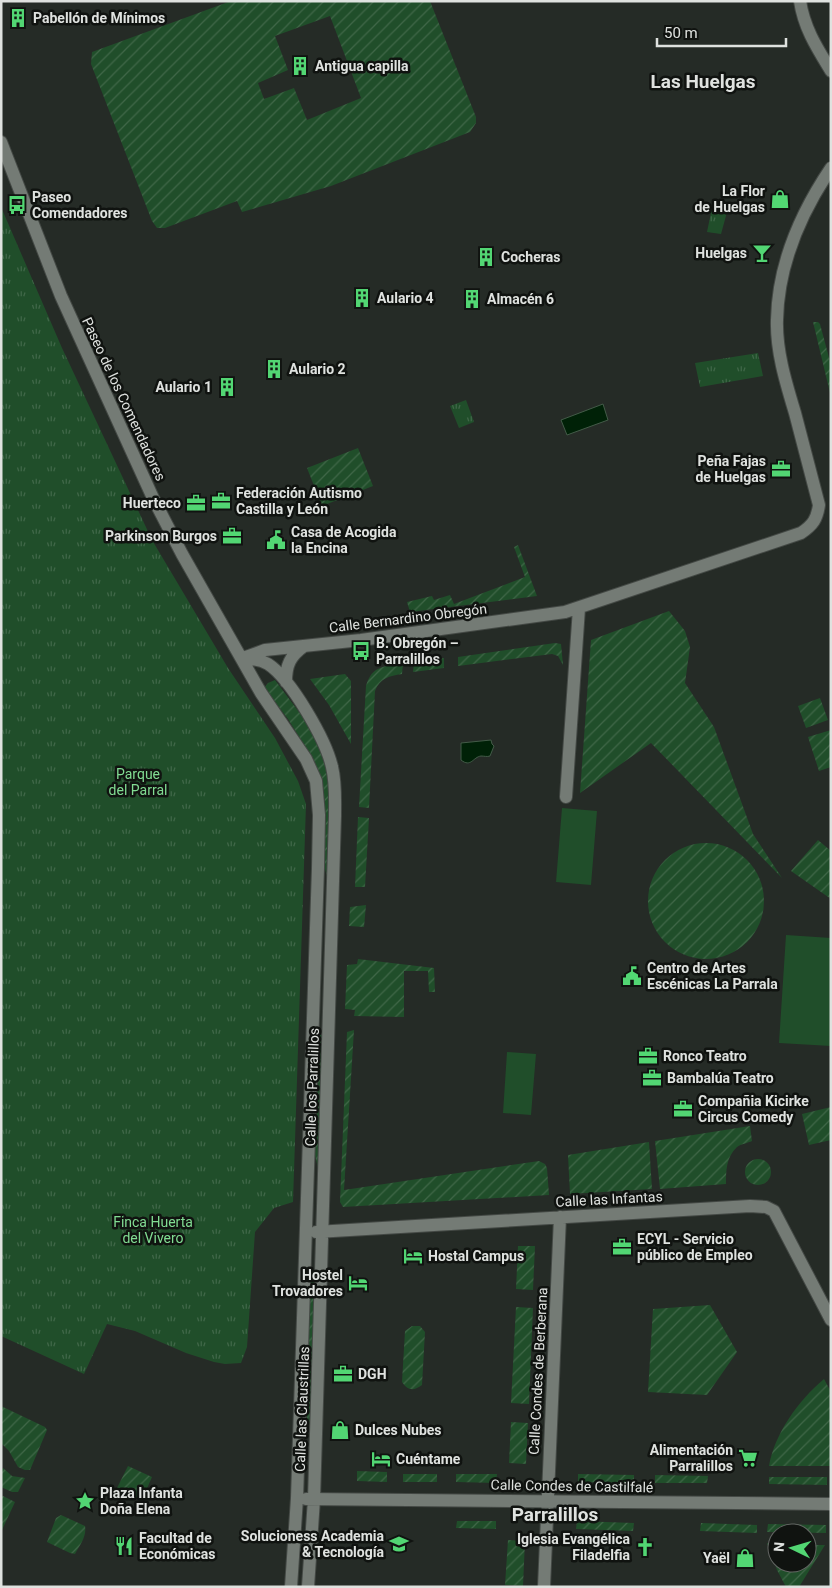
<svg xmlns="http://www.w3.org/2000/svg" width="832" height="1588" font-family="Roboto,sans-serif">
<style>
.grass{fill:url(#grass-tufts)}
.garden{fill:url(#garden-furrows);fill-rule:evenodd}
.pitch{fill:#204e2a}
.water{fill:#002107;stroke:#435b48}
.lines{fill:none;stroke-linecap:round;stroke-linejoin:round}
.minor-casing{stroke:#444945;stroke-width:14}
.minor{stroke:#747b75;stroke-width:12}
.labels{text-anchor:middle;stroke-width:5;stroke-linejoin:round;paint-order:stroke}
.poi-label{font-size:14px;font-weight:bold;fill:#dfe2df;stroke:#101310;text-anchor:start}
.street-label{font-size:14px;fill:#dfe2df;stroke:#101310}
.park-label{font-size:14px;fill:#81dc92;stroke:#101310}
.district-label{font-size:19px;font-weight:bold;fill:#dfe2df;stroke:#101310}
</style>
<defs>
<pattern id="grass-tufts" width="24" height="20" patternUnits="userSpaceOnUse" patternTransform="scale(1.25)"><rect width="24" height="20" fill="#204e2a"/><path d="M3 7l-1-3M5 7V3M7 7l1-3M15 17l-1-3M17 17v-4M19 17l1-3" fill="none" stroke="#406748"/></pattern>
<pattern id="garden-furrows" width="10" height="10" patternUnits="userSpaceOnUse" patternTransform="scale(1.25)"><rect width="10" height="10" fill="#204e2a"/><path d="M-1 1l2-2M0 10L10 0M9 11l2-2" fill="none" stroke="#406748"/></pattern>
</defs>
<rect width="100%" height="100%" fill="#252b26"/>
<path class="grass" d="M1 207 62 348 152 540 228 668 275 738 298 781 306 804 293 1202 274 1208 255 1232 247 1347 241 1363 225 1364 214 1362 186 1353 135 1331 107 1324 84 1374 1 1336Z
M712 208 727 212 721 234 707 232Z
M758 353 763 376 700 387 695 363Z
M466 400 474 422 459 428 450 406Z"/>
<path class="garden" d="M231 1H430L476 117V123L470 132 331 186 242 212 237 201 165 228H157L152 221 91 64 92 52ZM330 16 361 98 307 120 294 88 264 99 258 83 288 70 275 36Z
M813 322H818L820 324 831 365V397Z
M358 448 373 486 322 506 307 468Z
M518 545 537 596 410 612 407 602 432 596 434 600 450 595 454 604 525 577 514 547Z
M669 611 685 631 690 647 685 683 714 727 753 834 782 878 651 743 580 793 591 640Z
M555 643 561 644 563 665 558 656 552 654 458 666V657Z
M444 658V668L413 672 414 662Z
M403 663 402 674C389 676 380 678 375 691L369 808 359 807 366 686C372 665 384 667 403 663Z
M345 674 351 681V744L329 705 310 679Z
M275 680 302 716 323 753 329 783 328 881 323 861 325 806 322 778 309 753 288 719 264 688 268 683Z
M820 698 828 720 806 728 798 706Z
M831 730V767L819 771 808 737Z
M358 817 369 818 365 887H355Z
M818 840 831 851V899L791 871Z
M648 901a58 58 0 1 1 116 0a58 58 0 1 1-116 0Z
M366 905 364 927 349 926 350 907Z
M358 959 434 968 435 992H429L428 971H404V1017L354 1016 355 1010 345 1009 347 965 357 964Z
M354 1030 344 1190 539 1161 545 1164 547 1168 549 1195 343 1207 340 1202 347 1032Z
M317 1035H323L318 1168 313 1147Z
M831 1107V1140L809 1145 802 1114Z
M750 1126 752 1141C748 1143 741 1144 737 1147 726 1157 726 1171 726 1184L660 1189 655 1141Z
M649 1142 652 1189 570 1194 568 1155Z
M745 1172a13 13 0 1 1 26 0a13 13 0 1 1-26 0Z
M518 1246H535L533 1290 516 1289Z
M309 1273H316L311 1424 307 1423 306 1388Z
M710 1305 737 1352 707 1395 648 1392 653 1309Z
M516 1307 533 1308 529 1404 511 1403Z
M412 1326H420L425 1332 422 1385C414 1391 408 1391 402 1382L405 1331Z
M824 1379 831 1392V1466H769C775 1433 798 1401 824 1379Z
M1 1406 45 1427 47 1430 30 1470H25L18 1467 9 1451 1 1443Z
M511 1422 528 1423 526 1464 509 1463Z
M128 1466 152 1477 142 1500 117 1488Z
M3 1468 12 1476 25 1478 18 1492H12L1 1487V1471Z
M357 1471 387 1472V1482L357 1481Z
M403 1474H437V1482H403Z
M456 1474H497L496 1483 456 1482Z
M578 1474 634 1475V1483L578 1482Z
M655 1475 708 1476 707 1483H655Z
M769 1477H827V1485L769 1484Z
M1 1495 15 1502 2 1530H1Z
M61 1515 85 1526C87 1536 80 1545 75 1554L70 1553 47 1542 56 1518Z
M457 1521H496V1529L456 1528Z
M577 1521 634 1523 633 1531 576 1529Z
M701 1523 757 1525V1533L700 1531Z
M768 1524 826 1525V1533L767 1532Z
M508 1540 525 1541 523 1586 505 1585Z
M767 1543 777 1544V1563H807V1545H825L799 1587H786L777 1570Z"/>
<path class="pitch" d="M562 808 597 811 591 885 556 882Z
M786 935 831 938V1046L779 1043Z
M507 1052 536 1054 531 1115 503 1113Z"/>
<path class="water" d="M603 404 608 420 567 435 561 420Z
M491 740 492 744 494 746 490 756C487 757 484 756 481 756 473 757 471 768 461 760V743Z"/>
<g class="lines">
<g class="minor-casing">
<path id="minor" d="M800 1C804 28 817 48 831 71
M1 142 61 296 153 498 182 554 261 693 306 759 316 781 319 815 318 868 297 1498 291 1587
M246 657 265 650 361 640 565 612 801 533C813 525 817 519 819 505 811 474 803 443 795 413 786 383 776 351 777 320 778 264 800 214 831 168
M242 659C251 659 259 659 268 664 291 679 326 740 332 767 336 783 335 800 335 816L314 1499 308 1587
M286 682C286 665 290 656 304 646
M566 797 579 608
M316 1232 750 1206 766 1207 774 1211 831 1320
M306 1499 831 1504
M544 1587 560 1217"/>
</g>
<use href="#minor" class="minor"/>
</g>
<defs>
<g id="building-bare" transform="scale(1.5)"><path d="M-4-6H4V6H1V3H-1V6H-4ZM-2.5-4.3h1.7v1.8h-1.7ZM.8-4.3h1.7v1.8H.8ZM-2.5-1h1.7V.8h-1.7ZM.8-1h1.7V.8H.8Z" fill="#52d673" stroke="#101310" stroke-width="2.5" paint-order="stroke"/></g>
<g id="shop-bare" transform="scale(1.5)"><path d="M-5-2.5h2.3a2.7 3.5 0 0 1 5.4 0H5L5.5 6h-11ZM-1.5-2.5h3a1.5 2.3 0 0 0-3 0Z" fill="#52d673" stroke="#101310" stroke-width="2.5" paint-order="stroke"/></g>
<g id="bus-bare" transform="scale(1.5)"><path d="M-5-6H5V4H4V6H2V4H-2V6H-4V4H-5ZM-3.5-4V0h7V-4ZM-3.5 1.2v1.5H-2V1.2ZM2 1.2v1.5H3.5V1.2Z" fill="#52d673" stroke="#101310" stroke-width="2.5" paint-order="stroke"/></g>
<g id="bar-bare" transform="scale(1.5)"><path d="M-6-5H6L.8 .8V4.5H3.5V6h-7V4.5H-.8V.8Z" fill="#52d673" stroke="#101310" stroke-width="2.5" paint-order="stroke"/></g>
<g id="office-bare" transform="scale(1.5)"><path d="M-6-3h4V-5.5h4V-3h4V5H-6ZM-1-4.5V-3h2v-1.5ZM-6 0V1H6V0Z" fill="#52d673" stroke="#101310" stroke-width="2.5" paint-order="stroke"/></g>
<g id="civic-bare" transform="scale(1.5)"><path d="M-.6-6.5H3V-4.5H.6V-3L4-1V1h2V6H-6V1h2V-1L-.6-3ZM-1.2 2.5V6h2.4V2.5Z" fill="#52d673" stroke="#101310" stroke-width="2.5" paint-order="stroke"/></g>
<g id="hotel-bare" transform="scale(1.5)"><path d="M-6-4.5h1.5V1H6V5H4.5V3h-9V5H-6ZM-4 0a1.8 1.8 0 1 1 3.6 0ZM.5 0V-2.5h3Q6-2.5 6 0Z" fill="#52d673" stroke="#101310" stroke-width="2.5" paint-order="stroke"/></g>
<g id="supermarket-bare" transform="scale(1.5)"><path d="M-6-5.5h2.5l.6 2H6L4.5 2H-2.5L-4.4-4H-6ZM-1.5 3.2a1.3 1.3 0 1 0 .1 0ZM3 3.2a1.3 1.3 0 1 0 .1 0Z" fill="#52d673" stroke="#101310" stroke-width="2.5" paint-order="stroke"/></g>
<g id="sight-bare" transform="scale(1.5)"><path d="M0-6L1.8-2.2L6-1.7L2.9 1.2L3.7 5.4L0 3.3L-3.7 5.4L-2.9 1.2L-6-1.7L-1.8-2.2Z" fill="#52d673" stroke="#101310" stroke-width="2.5" paint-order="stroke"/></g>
<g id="school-bare" transform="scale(1.5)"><path d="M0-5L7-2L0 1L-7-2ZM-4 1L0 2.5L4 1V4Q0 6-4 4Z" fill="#52d673" stroke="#101310" stroke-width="2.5" paint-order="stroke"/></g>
<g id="restaurant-bare" transform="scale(1.5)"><path d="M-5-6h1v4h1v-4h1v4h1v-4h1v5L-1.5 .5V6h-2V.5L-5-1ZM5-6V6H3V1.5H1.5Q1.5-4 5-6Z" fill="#52d673" stroke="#101310" stroke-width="2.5" paint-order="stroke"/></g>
<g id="church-bare" transform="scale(1.5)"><path d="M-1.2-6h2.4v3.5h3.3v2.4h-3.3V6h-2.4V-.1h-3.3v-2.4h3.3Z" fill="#52d673" stroke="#101310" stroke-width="2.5" paint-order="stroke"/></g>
</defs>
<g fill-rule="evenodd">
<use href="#building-bare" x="18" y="18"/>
<use href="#building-bare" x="300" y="66"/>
<use href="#shop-bare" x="780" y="199"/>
<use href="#bus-bare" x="17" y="205"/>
<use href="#bar-bare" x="762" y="253"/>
<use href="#building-bare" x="486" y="257"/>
<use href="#building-bare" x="362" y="298"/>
<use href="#building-bare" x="472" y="299"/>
<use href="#building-bare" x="274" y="369"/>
<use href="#building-bare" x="227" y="387"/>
<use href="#office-bare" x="781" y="469"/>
<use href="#office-bare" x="221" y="501"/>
<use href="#office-bare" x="196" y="503"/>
<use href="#office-bare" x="232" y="536"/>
<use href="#civic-bare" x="276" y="540"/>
<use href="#bus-bare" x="361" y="651"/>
<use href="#civic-bare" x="632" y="976"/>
<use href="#office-bare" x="648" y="1056"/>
<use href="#office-bare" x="652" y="1078"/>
<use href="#office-bare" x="683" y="1109"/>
<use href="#office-bare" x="622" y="1247"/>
<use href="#hotel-bare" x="413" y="1256"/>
<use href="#hotel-bare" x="358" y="1283"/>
<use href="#office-bare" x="343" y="1374"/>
<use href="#shop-bare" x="340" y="1430"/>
<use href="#supermarket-bare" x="748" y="1458"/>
<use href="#hotel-bare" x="381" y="1459"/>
<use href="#sight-bare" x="85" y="1501"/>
<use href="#school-bare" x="399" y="1544"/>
<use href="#restaurant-bare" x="124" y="1546"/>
<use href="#church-bare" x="645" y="1547"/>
<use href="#shop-bare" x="745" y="1558"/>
</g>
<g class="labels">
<g class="poi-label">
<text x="33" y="23">Pabellón de Mínimos</text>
<text x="315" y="71">Antigua capilla</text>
<text x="765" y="196" text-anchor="end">La Flor<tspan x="765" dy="16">de Huelgas</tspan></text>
<text x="32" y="202">Paseo<tspan x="32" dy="16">Comendadores</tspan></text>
<text x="747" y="258" text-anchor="end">Huelgas</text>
<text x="501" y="262">Cocheras</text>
<text x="377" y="303">Aulario 4</text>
<text x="487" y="304">Almacén 6</text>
<text x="289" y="374">Aulario 2</text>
<text x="212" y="392" text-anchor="end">Aulario 1</text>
<text x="766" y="466" text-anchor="end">Peña Fajas<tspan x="766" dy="16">de Huelgas</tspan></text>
<text x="236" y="498">Federación Autismo<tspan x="236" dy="16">Castilla y León</tspan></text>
<text x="181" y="508" text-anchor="end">Huerteco</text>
<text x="291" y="537">Casa de Acogida<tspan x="291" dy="16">la Encina</tspan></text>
<text x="217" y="541" text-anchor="end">Parkinson Burgos</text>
<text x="376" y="648">B. Obregón –<tspan x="376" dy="16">Parralillos</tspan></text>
<text x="647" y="973">Centro de Artes<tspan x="647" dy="16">Escénicas La Parrala</tspan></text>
<text x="663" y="1061">Ronco Teatro</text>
<text x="667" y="1083">Bambalúa Teatro</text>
<text x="698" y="1106">Compañia Kicirke<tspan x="698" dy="16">Circus Comedy</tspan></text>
<text x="637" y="1244">ECYL - Servicio<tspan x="637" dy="16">público de Empleo</tspan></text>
<text x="428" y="1261">Hostal Campus</text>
<text x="343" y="1280" text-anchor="end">Hostel<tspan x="343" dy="16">Trovadores</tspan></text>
<text x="358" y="1379">DGH</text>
<text x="355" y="1435">Dulces Nubes</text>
<text x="733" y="1455" text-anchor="end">Alimentación<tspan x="733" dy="16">Parralillos</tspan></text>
<text x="396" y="1464">Cuéntame</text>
<text x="100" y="1498">Plaza Infanta<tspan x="100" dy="16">Doña Elena</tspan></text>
<text x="384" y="1541" text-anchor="end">Solucioness Academia<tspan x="384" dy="16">&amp; Tecnología</tspan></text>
<text x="139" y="1543">Facultad de<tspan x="139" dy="16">Económicas</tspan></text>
<text x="630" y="1544" text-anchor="end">Iglesia Evangélica<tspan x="630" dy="16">Filadelfia</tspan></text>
<text x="730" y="1563" text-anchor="end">Yaël</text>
</g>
<g class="street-label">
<text transform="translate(124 399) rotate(65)" y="5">Paseo de los Comendadores</text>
<text transform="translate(408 618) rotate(-7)" y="5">Calle Bernardino Obregón</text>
<text transform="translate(312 1087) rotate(-88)" y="5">Calle los Parralillos</text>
<text transform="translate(609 1199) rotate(-3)" y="5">Calle las Infantas</text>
<text transform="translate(538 1371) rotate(-87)" y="5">Calle Condes de Berberana</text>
<text transform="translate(302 1409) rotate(-88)" y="5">Calle las Claustrillas</text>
<text transform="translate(572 1486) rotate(1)" y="5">Calle Condes de Castilfalé</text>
</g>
<g class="park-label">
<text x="138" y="779">Parque<tspan x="138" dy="16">del Parral</tspan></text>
<text x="153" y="1227">Finca Huerta<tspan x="153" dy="16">del Vivero</tspan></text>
</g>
<g class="district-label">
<text x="703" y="88">Las Huelgas</text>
<text x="555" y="1521">Parralillos</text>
</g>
</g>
<rect width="832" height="1588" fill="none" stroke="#dfe2df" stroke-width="5"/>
<g transform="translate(792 1548) rotate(275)"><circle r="24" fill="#101310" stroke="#636663"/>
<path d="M0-4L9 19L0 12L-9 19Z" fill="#52d673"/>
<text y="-8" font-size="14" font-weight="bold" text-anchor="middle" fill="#dfe2df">N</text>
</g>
<path d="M657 38v8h129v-8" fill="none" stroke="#dfe2df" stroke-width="2.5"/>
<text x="664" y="38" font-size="15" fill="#dfe2df" stroke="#101310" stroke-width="4" paint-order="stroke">50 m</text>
</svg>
